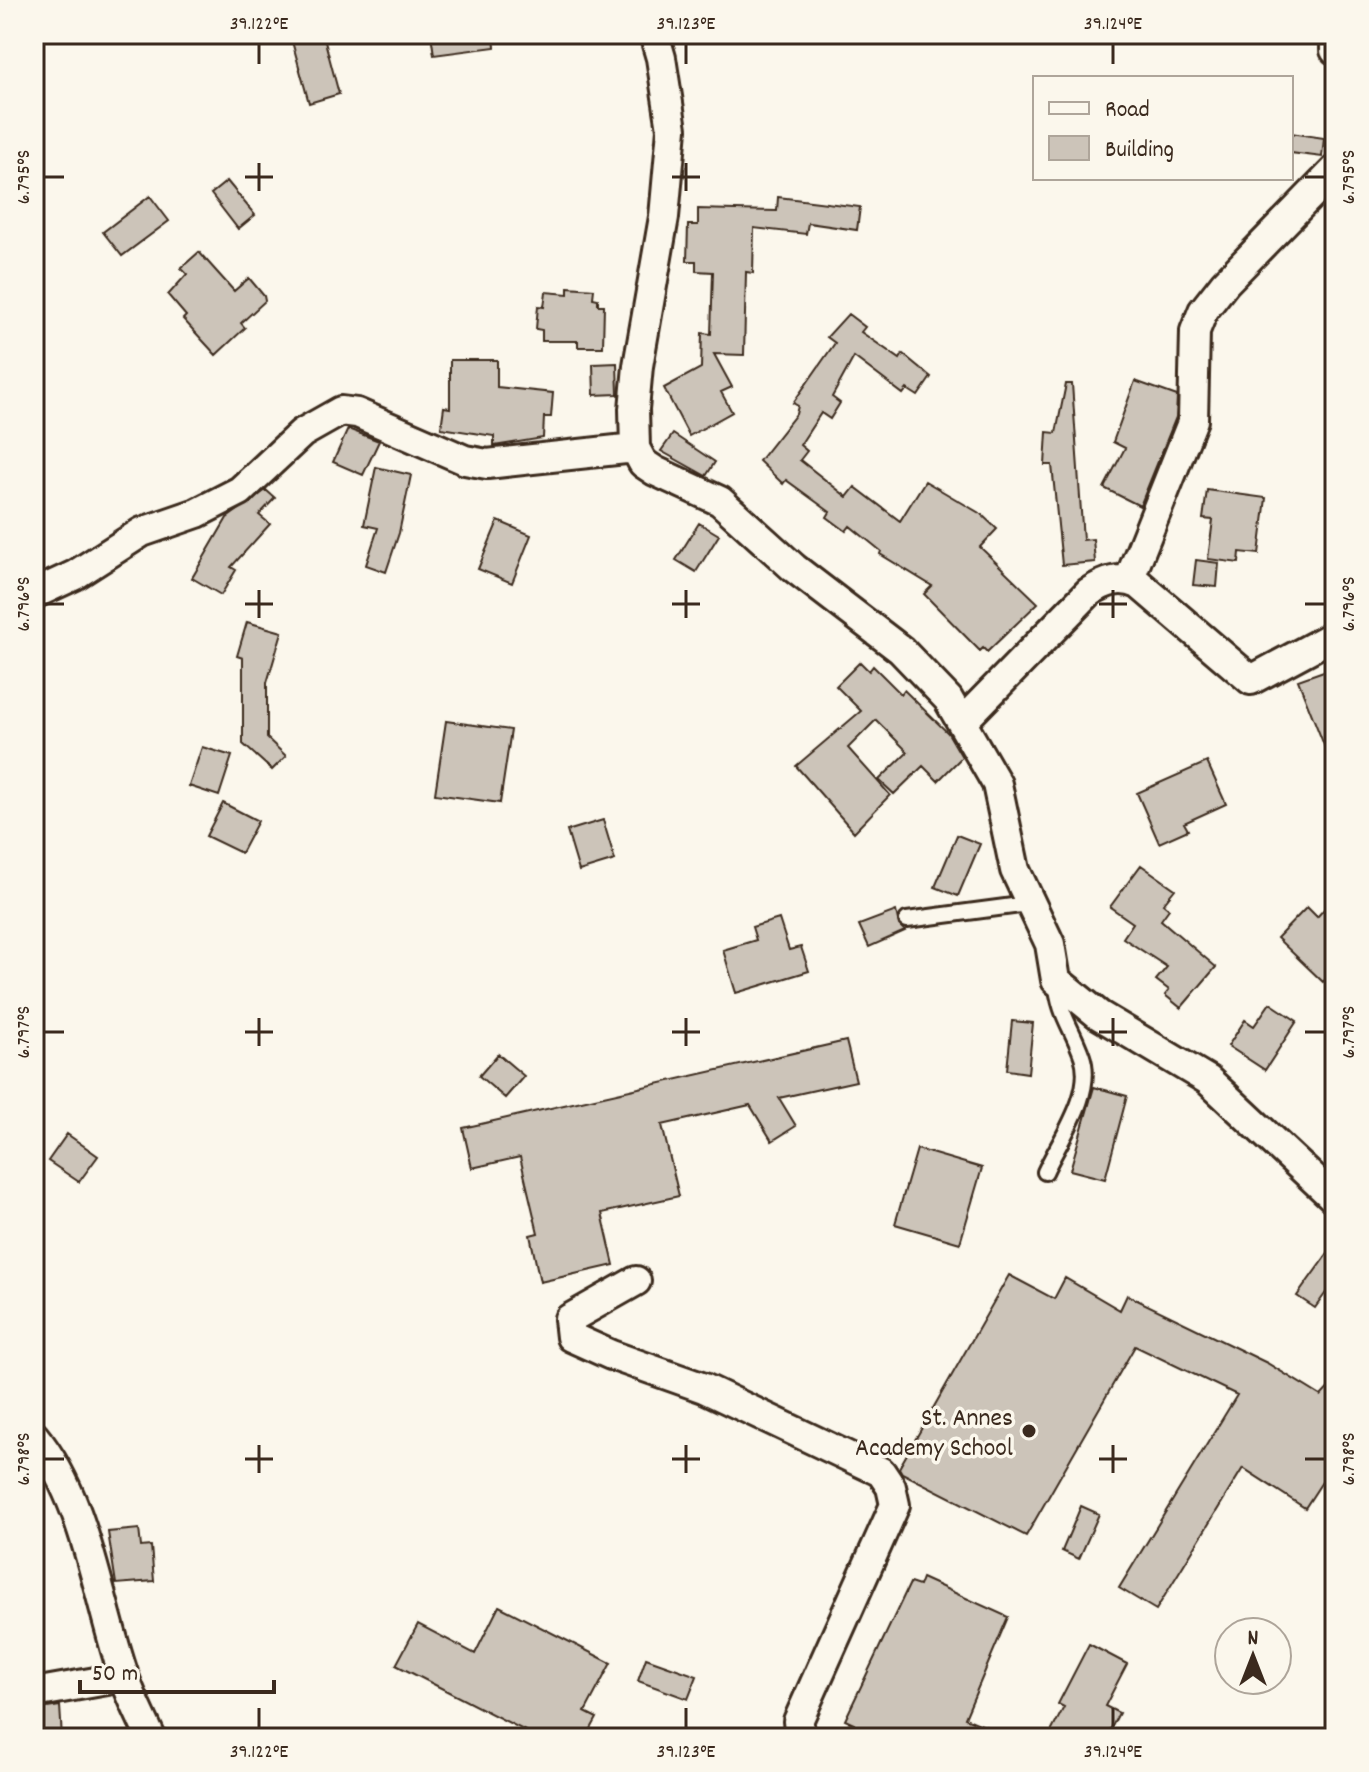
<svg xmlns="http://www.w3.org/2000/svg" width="1369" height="1772" font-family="Dekko,sans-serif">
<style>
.building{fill:#ccc4b9;stroke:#3b2a1e;stroke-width:2}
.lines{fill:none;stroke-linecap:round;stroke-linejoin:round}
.service-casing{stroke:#3b2a1e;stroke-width:20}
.minor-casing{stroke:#3b2a1e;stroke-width:34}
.service{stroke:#fbf7ec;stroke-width:14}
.minor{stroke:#fbf7ec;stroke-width:28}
.ticks{fill:none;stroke:#3b2a1e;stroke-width:3}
.poi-dot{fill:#3b2a1e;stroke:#fbf7ec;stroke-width:3}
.labels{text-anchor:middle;stroke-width:7;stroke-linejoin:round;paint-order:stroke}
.poi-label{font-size:26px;fill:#3b2a1e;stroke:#fbf7ec;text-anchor:end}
.neatline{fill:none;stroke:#3b2a1e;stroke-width:3}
.ticks-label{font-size:20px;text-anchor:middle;fill:#3b2a1e}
</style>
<rect width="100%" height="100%" fill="#fbf7ec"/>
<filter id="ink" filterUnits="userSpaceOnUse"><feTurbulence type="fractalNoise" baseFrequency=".0125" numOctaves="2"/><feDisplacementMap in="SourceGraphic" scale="16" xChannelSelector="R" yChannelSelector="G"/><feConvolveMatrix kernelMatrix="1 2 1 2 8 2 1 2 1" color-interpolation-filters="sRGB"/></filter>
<g filter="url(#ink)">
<path class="building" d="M290 34H323L339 94 309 103Z
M431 34H494L495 47 434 55Z
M1291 133 1324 138 1322 157 1291 153Z
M227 181 255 215 238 229 211 194Z
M150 196 169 221 122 256 103 232Z
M778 197 860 207 857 230 808 223 806 234 754 228 753 273 746 272 744 355 714 354 732 387 721 392 732 412 689 436 664 388 701 368 702 333 711 334 713 272 696 271V261H687L688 225H698V209L777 211Z
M199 252 234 291 249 278 264 296 265 301 241 323 245 328 216 355 183 319 186 316 168 295 187 274 181 268Z
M568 287 594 289 593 298 598 299V305H604L603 347H578V341H542V330L536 329 538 306 544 307 546 292 568 294Z
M848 314 865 327 861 332 900 359 903 354 931 377 918 396 907 389 903 394 854 357 832 397 840 403 830 419 821 413 800 445 807 451 800 460 847 497 855 487 900 521 925 481 981 514 997 529 980 547 1038 603 987 652 983 648 980 651 924 594 932 586 880 554 881 551 850 526 846 531 827 517 830 512 786 480 783 484 759 461 796 414 798 406 793 403 835 343 827 337Z
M450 360H497V387L553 393 551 417H544L543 438 494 446V436L441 428 444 407 450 408Z
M617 363 618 394 594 395 593 364Z
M1135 381 1177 396 1176 417 1140 506 1104 488 1125 448 1113 442Z
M1066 384H1072L1083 540 1093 539 1095 562 1062 565 1052 465H1045L1047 432 1056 433Z
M348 429 379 441 363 475 333 462Z
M673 434 715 462 706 476 661 451Z
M376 467 411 475 399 533 386 572 366 565 378 528 364 525Z
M266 490 275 498 259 515 270 524 231 567 236 570 221 595 192 578 227 518Z
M1207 490 1266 498 1259 554 1240 552 1239 563 1208 559 1213 520 1203 519Z
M498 521 531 535 512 583 478 569Z
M699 523 719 535 696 572 676 560Z
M1196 560 1219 563 1217 587 1193 585Z
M247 622 282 632 267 683V738L286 756 272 770 243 744V658L237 656Z
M860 662 869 671 873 666 901 694 904 690 948 733 962 757 938 781 923 766 894 794 879 780 908 752 876 720 848 748 890 795 854 832 796 766 861 711 836 686Z
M1335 667V769L1334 770 1298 680Z
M446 721 511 730 500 803 435 794Z
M202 747 232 756 219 796 189 786Z
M1207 762 1226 804 1184 823 1188 830 1159 843 1137 793Z
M223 803 258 821 241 853 206 836Z
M603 820 615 860 579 871 567 831Z
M957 835 980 844 958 896 935 887Z
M1141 865 1175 889 1163 904 1169 909 1161 920 1216 967 1181 1008 1165 995 1169 990 1156 980 1167 967 1123 938 1133 923 1110 907Z
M1335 897V970L1323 982 1277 938 1307 907 1317 917Z
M896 911 899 925 905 931 869 947 859 925Z
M779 919 789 950 801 947 809 971 736 993 723 950 756 940 752 927Z
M1270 1003 1297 1021 1265 1070 1228 1046 1245 1020 1254 1026Z
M1012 1021 1033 1023 1028 1073 1007 1070Z
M846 1041 856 1081 779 1098 796 1126 772 1141 750 1105 662 1125 679 1196 602 1213 614 1265 540 1282 530 1235 538 1233 520 1157 472 1168 463 1128Z
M498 1054 524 1076 505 1098 479 1076Z
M1094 1087 1127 1096 1105 1179 1070 1170Z
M67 1134 98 1156 79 1182 48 1161Z
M917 1149 982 1168 960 1243 895 1224Z
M1335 1243V1280L1315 1308 1297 1296Z
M1009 1275 1054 1299 1065 1278 1120 1310 1127 1295 1267 1363 1321 1396 1335 1381V1462L1305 1508 1243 1468 1156 1610 1119 1588 1237 1395 1135 1346 1026 1536 902 1473 899 1468Z
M1081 1506 1099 1514 1079 1559 1062 1551Z
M139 1529 141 1547 151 1546 154 1581 116 1584 108 1532Z
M922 1578 1008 1617 965 1718 1013 1738H848L854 1724 845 1720 910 1583 919 1586Z
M499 1606 611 1663 585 1712 597 1718 586 1738H539L396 1665 418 1624 475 1654Z
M1089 1644 1127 1664 1105 1706 1119 1713 1106 1738H1048L1064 1707 1058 1704Z
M646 1658 697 1676 688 1699 638 1681Z
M60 1706 62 1738H34V1710Z"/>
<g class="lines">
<g class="service-casing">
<path id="service" d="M907 920 1028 904
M1045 1172C1060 1139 1095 1093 1082 1056 1071 1025 1059 1015 1056 980"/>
</g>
<g class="minor-casing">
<path id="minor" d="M654 34 661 58 672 129 664 217 638 366 634 409 635 448 643 463 655 471 720 501 794 568 901 650 948 699 997 784 1015 870 1050 944 1056 980 1099 1015 1208 1080 1335 1199
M1335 43V50
M1129 580 1193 420 1195 331 1203 311 1225 283 1335 170
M34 594 75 575 142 532 197 513 240 491 302 433 341 411 357 413 465 460 487 464 635 448
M962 722 1089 592C1106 581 1120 576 1139 584L1251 680 1335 635
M636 1281 569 1319 571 1337 611 1355 704 1388 881 1472 891 1487 895 1505 798 1721 800 1738
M34 1436C87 1500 97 1598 124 1676 131 1697 142 1718 151 1738
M34 1693 124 1677"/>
</g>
<use href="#service" class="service"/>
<use href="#minor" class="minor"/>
</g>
</g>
<path class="ticks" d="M259 44V64M686 44V64M1113 44V64M259 163V191M686 163V191M44 177H64M245 177H273M672 177H700M1305 177H1325M259 590V618M686 590V618M1113 590V618M44 604H64M245 604H273M672 604H700M1099 604H1127M1305 604H1325M259 1018V1046M686 1018V1046M1113 1018V1046M44 1032H64M245 1032H273M672 1032H700M1099 1032H1127M1305 1032H1325M259 1445V1473M686 1445V1473M1113 1445V1473M44 1459H64M245 1459H273M672 1459H700M1099 1459H1127M1305 1459H1325M259 1708V1728M686 1708V1728M1113 1708V1728"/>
<circle class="poi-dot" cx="1029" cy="1431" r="8"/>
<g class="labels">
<g class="poi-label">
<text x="1013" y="1425">St. Annes<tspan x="1013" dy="30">Academy School</tspan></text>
</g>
</g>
<rect width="1369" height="1772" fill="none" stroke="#fbf7ec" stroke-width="88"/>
<rect x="1033" y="76" width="260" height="104" fill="#fbf7ec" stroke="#aea59a" stroke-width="2"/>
<rect x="1049" y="102" width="40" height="12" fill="#fbf7ec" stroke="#aea59a" stroke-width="2"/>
<text x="1105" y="116" font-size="24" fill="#3b2a1e">Road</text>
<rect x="1049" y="136" width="40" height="24" fill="#ccc4b9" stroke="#aea59a" stroke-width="2"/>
<text x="1105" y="156" font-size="24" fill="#3b2a1e">Building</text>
<g transform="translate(1253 1656)"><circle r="38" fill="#fbf7ec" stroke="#aea59a" stroke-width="2"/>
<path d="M0-6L14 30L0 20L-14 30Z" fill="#3b2a1e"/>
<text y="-12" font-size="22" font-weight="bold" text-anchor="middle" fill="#3b2a1e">N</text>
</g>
<path d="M80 1680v12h194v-12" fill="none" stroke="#3b2a1e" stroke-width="4"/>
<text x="92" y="1680" font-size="24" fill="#3b2a1e" stroke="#fbf7ec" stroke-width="6" paint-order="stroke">50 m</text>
<rect x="44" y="44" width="1281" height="1684" class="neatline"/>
<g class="ticks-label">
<text x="259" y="29">39.122°E</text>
<text x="686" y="29">39.123°E</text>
<text x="1113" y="29">39.124°E</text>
<text transform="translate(22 177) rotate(-90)" y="7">6.795°S</text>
<text transform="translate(1347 177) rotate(-90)" y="7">6.795°S</text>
<text transform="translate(22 604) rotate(-90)" y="7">6.796°S</text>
<text transform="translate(1347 604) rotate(-90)" y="7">6.796°S</text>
<text transform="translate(22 1032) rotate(-90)" y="7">6.797°S</text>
<text transform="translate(1347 1032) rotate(-90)" y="7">6.797°S</text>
<text transform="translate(22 1459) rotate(-90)" y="7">6.798°S</text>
<text transform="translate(1347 1459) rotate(-90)" y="7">6.798°S</text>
<text x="259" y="1757">39.122°E</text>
<text x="686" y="1757">39.123°E</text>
<text x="1113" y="1757">39.124°E</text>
</g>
</svg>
